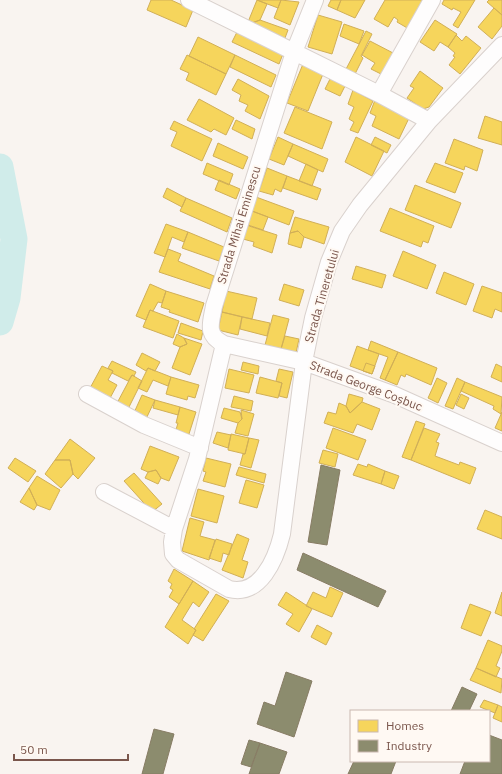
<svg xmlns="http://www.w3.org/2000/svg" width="502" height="774" font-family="'IBM Plex Sans',sans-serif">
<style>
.homes{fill:#f6d55c;stroke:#d1af57}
.industry{fill:#8c8c6e;stroke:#877c64}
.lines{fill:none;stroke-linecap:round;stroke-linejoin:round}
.river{stroke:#d0ecea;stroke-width:27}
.minor-casing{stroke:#d9d1cd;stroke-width:18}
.minor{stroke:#fefdfd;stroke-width:16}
.labels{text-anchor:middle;stroke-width:4;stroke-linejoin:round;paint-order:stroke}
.street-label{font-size:12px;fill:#7a564c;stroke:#fff9f3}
</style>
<rect width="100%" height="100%" fill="#f9f4f0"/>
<path class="homes" d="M151 0H171L193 10 186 27 147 10Z
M257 0H281L278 8Z
M257 0 267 4 260 20 252 23 248 22Z
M281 0 299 2 290 25 274 18Z
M331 0H341L337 10 328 6Z
M341 0H365L355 18 337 10Z
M385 0H425L409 29 397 22 398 20 394 17 388 27 374 19Z
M444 0H475L458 28 453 25 461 12 453 8 452 10 442 4Z
M489 0H502V15L487 2Z
M494 8 502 15V26L492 39 478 27Z
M318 15 342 22 332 54 308 47Z
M260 20 288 30 285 38 252 23Z
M435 20 457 34 448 47 440 42 434 51 420 42Z
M344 24 364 31 359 44 340 36Z
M366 31 372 34 361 56 363 58 354 76 345 71Z
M237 32 283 54 279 64 232 42Z
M456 35 462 41 466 36 481 48 460 74 449 65 455 57 453 56 455 53 448 47Z
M198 37 235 55 226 74 189 56Z
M370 41 395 54 383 75 371 69 375 63 362 55Z
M187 55 226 74 216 95 186 80 189 73 180 69Z
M235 55 276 75 271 87 230 67Z
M303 64 323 74 308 111 287 103Z
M420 71 443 88 429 107 423 109 407 98 414 88 410 86Z
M331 77 346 84 340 96 325 89Z
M238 79 269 96 260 119 245 111 248 105 239 101 241 95 232 90Z
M353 90 373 101 358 133 350 130 354 122 349 119 354 107 348 104Z
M199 99 234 118 226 135 214 129 211 132 187 120Z
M375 100 410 116 399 139 372 126 376 116 370 113Z
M295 107 332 122 322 149 284 133Z
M485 116 502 122V145L478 138Z
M236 120 255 129 252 139 232 129Z
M174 121 212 139 202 161 171 146 177 132 170 129Z
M278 137 293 144 284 165 269 159Z
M356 137 384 151 372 176 345 162Z
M375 137 391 145 387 153 371 145Z
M454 139 483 150 477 171 465 166 464 170 445 163Z
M218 143 248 157 243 169 213 156Z
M293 144 328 159 323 172 288 156Z
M207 163 233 174 229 185 203 174Z
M435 163 463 173 455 193 426 182Z
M306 164 318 170 312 186 299 181Z
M267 168 287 176 281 192 275 189 273 195 259 191Z
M287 176 321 189 317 200 283 188Z
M219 180 240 189 236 199 215 190Z
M415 185 461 203 451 228 405 210Z
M167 188 186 198 182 207 163 197Z
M256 197 294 211 289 225 252 211Z
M186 198 232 218 227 232 180 211Z
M390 208 434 226 428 243 423 241 421 247 380 231Z
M252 211 268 217 263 230 248 225Z
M295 217 329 227 324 244 304 237 298 231 290 233Z
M166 224 188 232 184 242 172 237 165 257 154 253Z
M246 225 277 235 272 253 253 246 254 242 243 239Z
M298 231 304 237 301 248 288 244 290 233Z
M188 232 224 247 219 261 182 248Z
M168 249 181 254 178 261 214 276 210 289 159 272Z
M403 251 436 265 427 289 393 276Z
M356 266 386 275 382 288 352 279Z
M444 272 474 284 466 305 436 293Z
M150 284 166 291 162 303 158 302 153 311 150 310 146 320 136 316Z
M284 284 304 290 299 306 279 300Z
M482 286 502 293V312L495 309 492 318 473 311Z
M166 291 204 303 198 322 169 312 170 310 161 307Z
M226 291 257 298 252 319 222 312Z
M150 310 179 321 173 338 143 327Z
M222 312 242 317 238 335 218 330Z
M273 315 289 319 281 349 265 345Z
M242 317 270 323 267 336 240 329Z
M181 323 203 331 201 340 178 333Z
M177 334 184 338 187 344 180 347 173 344Z
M285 336 299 339 296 353 281 349Z
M184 338 202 344 190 375 172 368 180 347 187 344Z
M371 341 398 352 385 380 380 378 388 357 368 350Z
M357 346 379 354 372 374 350 366Z
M398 352 437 368 431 385 406 374 405 377 401 375 397 385 385 380Z
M142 353 160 362 155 371 148 368 146 371 136 365Z
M112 361 136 372 134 376 132 375 128 381 112 373 113 371 108 368Z
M243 362 259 366 258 374 241 370Z
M366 363 375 366 372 374 363 371Z
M496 364 502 367V382L491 377Z
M102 366 113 371 108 380 117 385 109 400 89 390Z
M148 368 171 377 168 386 153 380 147 392 138 388Z
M229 369 254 375 249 393 225 388Z
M279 369 293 372 287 398 279 396 282 383 276 381Z
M132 375 142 381 127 411 116 405Z
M171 377 199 385 195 398 188 396 187 400 166 394Z
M260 377 282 383 278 398 256 393Z
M437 378 447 383 438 403 428 398Z
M457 378 465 382 453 409 445 406Z
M465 382 502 397 501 414 493 409 494 406 461 391Z
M349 394 363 398 362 402 350 413 346 406Z
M461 394 469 398 464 409 456 405Z
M142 395 155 400 145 421 133 415Z
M234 396 253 401 251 411 231 407Z
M155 400 180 407 178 415 153 408Z
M362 402 380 409 372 430 357 424 353 433 324 423 328 412 336 414 339 403 346 406 350 413Z
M180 407 196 412 188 437 175 433 178 423H176Z
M224 408 240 412 242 419 238 423 221 418Z
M241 410 254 414 248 436 235 433 238 423 242 419Z
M502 412V431L495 428Z
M416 421 425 424 411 460 402 457Z
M333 428 366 440 358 460 326 448Z
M424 428 440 434 436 442 439 443 435 456 459 465 460 462 476 468 470 484 411 460Z
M217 432 231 435 228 448 213 443Z
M231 434 249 438 245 454 228 450Z
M249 438 259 440 251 468 240 465 243 454H245Z
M70 439 95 458 78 479 73 474 70 460H55Z
M150 446 179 457 169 481 161 478 156 470 148 472 141 469Z
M323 450 338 454 335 467 319 463Z
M15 458 36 471 28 482 8 468Z
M206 458 231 464 225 487 203 481 206 472 203 471Z
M55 460H70L73 474 61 488 45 474Z
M358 464 367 467 368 464 385 471 381 484 353 475Z
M239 467 266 474 264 483 236 475Z
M156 470 161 478 158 484 145 478 148 472Z
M385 471 399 476 394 489 381 484Z
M134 473 162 504 152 512 124 481Z
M37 476 60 490 50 510 37 505 29 488Z
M246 480 264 485 257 508 239 503Z
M29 488 37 505 34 510 20 502Z
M198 489 224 496 217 523 191 516Z
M485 510 502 517V539L477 529Z
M190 518 204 522 200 536 215 540 209 560 182 551Z
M237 534 249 539 242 560 248 562 243 578 222 570Z
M216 539 232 544 229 555 223 553 221 562 209 558Z
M174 569 193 581 179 604 169 597 173 590 170 588 172 584 168 581Z
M193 581 209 592 199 607 193 602 182 620 196 630 188 644 165 627Z
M330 587 343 593 332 617 306 606 313 592 326 598Z
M286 592 312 609 299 632 286 624 293 614 278 605Z
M502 592V616L495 613Z
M216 594 229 601 203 641 193 635 196 630 194 629Z
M470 604 491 612 481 636 461 628Z
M317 625 332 633 326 645 311 637Z
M488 640 502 646V651L496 666 500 668 496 677 476 668Z
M476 668 502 679 501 693 470 680Z
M484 700 498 705 495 713 480 707Z
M498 705 502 707V722L493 718Z"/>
<path class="industry" d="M321 465 340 470 327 545 308 542Z
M303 553 386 591 378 607 297 570Z
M286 672 312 681 294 737 257 724 264 702 275 706Z
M462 687 477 694 469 711H451Z
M154 729 174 734 163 774H142Z
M489 735 502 740V774H460L465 761H489Z
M249 740 260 743 251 767 241 764Z
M260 743 287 752 279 774H249Z
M354 761H396L391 774H348Z"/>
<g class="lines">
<path class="river" d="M0 167 14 239 7 298 0 322"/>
<g class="minor-casing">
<path id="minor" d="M189 0 379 94 429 121
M315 0 294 52 214 306C211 323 205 335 224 344L197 459 174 529 172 542 173 554 178 560 229 589C260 597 276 559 282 534L304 362 313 318 329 262 342 231 360 205 429 121 502 45
M379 94 432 0
M224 344 304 362 395 395 502 443
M87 394 144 425 200 448
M104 492 174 529"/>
</g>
<use href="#minor" class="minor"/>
</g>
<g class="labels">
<g class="street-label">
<text transform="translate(239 225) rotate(-73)" y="4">Strada Mihai Eminescu</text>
<text transform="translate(322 296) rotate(-74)" y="4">Strada Tineretului</text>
<text transform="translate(366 386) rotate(21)" y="4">Strada George Coșbuc</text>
</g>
</g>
<rect x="350" y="710" width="140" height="52" fill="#fff9f3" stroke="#cab8b0"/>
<rect x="358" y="720" width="20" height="12" fill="#f6d55c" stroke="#cab8b0"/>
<text x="386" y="730" font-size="12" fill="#7a564c">Homes</text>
<rect x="358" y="740" width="20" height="12" fill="#8c8c6e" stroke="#cab8b0"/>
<text x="386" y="750" font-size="12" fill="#7a564c">Industry</text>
<path d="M14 754v6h114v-6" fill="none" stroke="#7a564c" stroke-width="2"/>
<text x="20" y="754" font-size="12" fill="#7a564c" stroke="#fff9f3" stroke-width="3" paint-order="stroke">50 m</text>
</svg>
